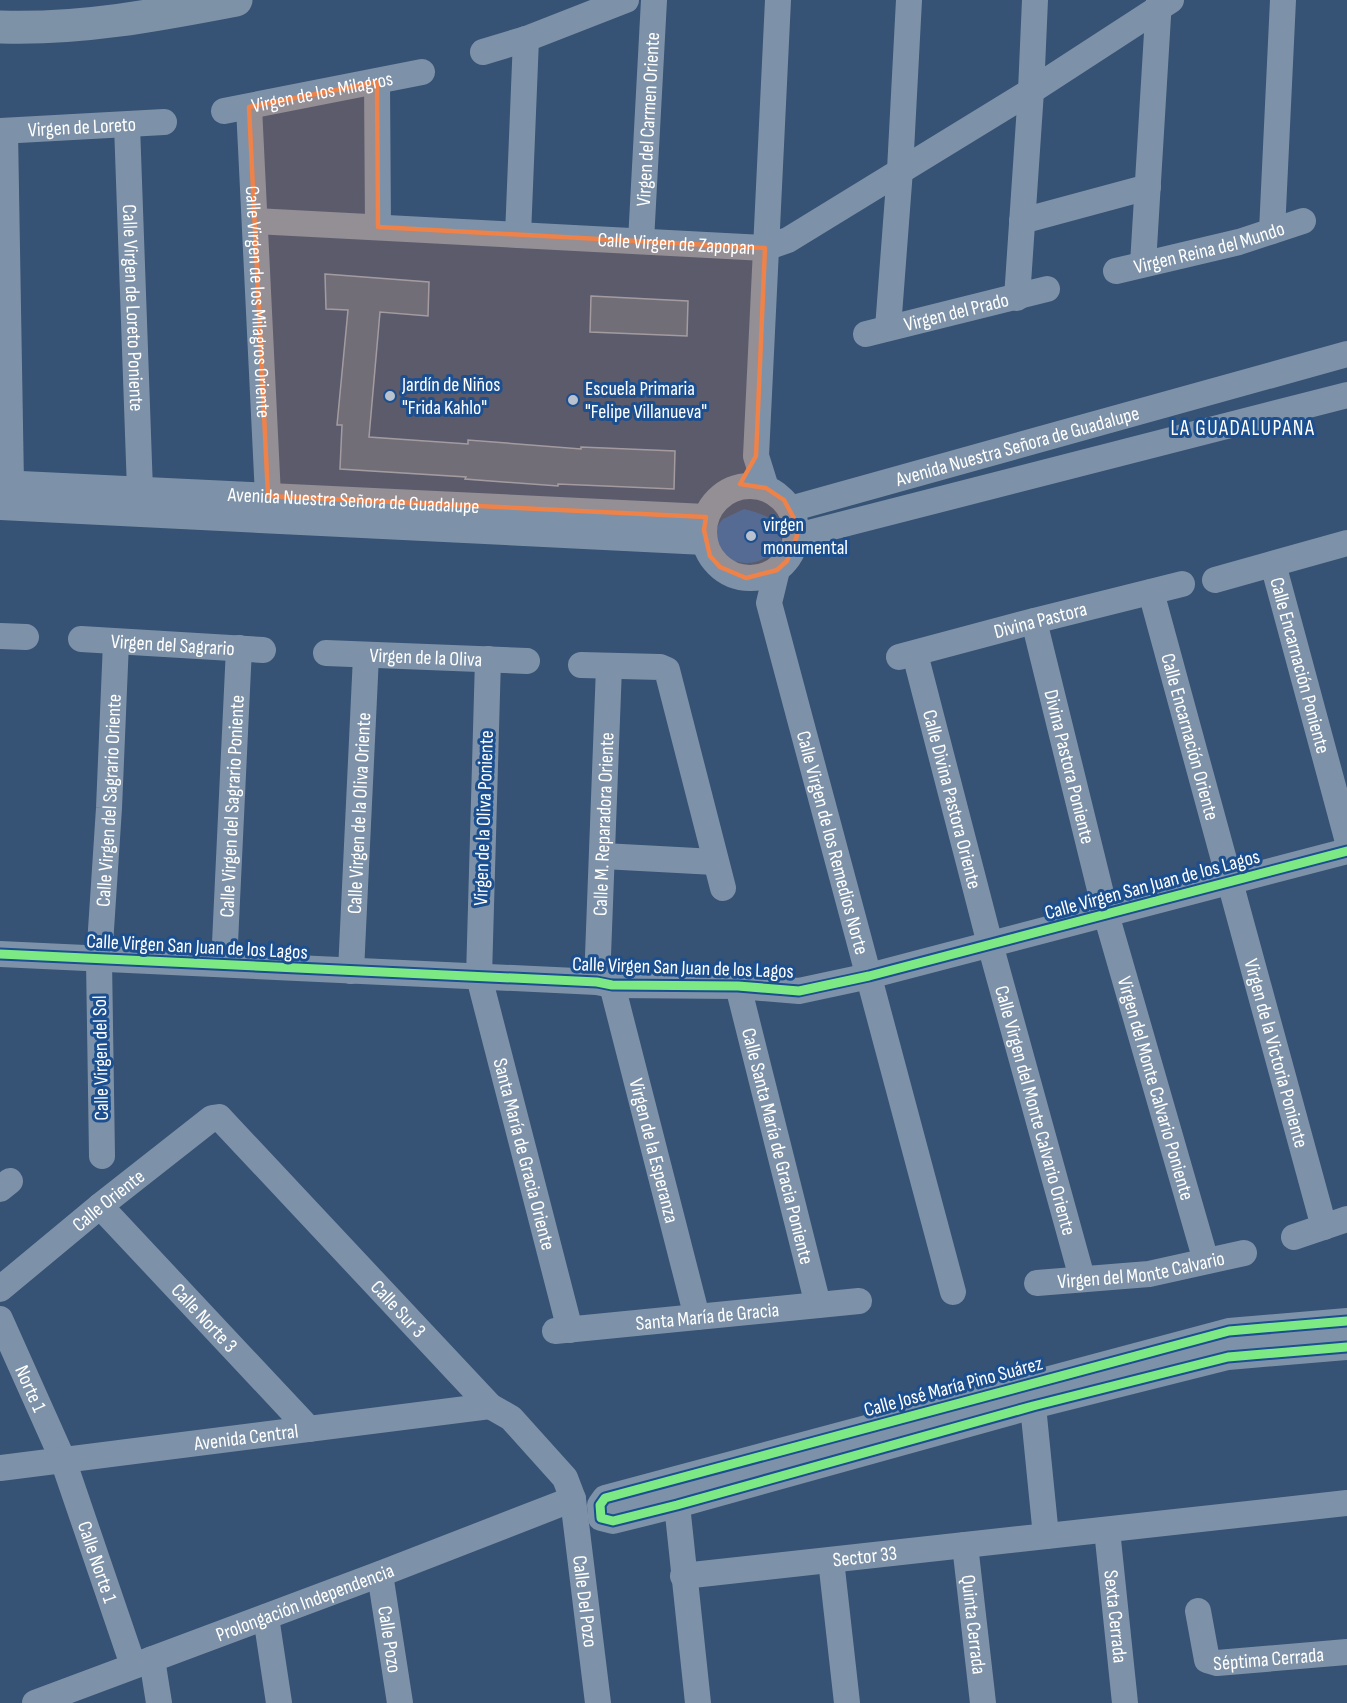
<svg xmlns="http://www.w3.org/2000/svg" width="1347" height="1703" font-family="'Sofia Sans Condensed',sans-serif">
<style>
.green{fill:#2f66a5}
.building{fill:#526984;stroke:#92a2b6;stroke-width:1.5}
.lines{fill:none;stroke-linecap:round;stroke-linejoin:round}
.minor{stroke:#7d92a8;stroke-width:26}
.highway{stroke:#7e92a7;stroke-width:33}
.cycleway-casing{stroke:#1b4f8f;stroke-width:13}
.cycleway{stroke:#7ce984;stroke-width:9}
.marked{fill:#ee8249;fill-opacity:0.2;stroke:#ee8249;stroke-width:4.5;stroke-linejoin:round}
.poi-dot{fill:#b9c2ce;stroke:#1b4f8f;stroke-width:2}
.labels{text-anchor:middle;stroke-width:6;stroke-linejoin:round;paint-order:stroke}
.street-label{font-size:20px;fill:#fff;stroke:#1b4f8f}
.poi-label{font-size:20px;fill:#fff;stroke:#1b4f8f;text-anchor:start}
.neighbourhood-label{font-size:21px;letter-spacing:1.5px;fill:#fff;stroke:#1b4f8f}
</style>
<rect width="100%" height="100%" fill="#365274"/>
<path class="green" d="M744 509C767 515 777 518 782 543 761 568 739 569 714 549L712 533 723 519Z"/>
<path class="building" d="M325 274 429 282 428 316 380 312 369 437 468 444V440L581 449V447L675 451 674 489 558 484V486L465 479 466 477 340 469 342 425H337L348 310 326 309Z
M591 296 688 301 687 336 590 332Z"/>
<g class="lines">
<g class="minor">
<path d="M483 52 526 39 626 0"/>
<path d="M377 82 378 227"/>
<path id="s1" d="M249 107 268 496"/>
<path id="s2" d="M224 111 422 72"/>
<path id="s3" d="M127 125 140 490"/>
<path id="s4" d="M0 131 164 122"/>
<path d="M5 131 11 484"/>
<path id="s5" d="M255 221 765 248 788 240 1031 91 1171 0"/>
<path d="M1022 221 1148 187"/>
<path d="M1272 231 1283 0"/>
<path d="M518 235 526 39"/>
<path id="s6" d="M641 241 654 0"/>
<path d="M1143 264 1159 0"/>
<path id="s7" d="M1116 271 1239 242 1303 221"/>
<path d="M1017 298 1031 91 1035 0"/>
<path d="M888 328 900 170 909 0"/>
<path id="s8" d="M866 334 1047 289"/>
<path id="s9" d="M0 483 706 517"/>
<circle cx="750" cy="532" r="46"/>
<path d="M766 488 756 456 778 0"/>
<path d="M0 507 705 542"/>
<path id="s10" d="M790 509 1347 354"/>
<path d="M797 536 1347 395"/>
<path id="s11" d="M1273 564 1347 838"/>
<path id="s12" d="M777 570 769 603 953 1292"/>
<path d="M1215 580 1347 543"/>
<path id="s13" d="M1151 592 1324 1227"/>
<path id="s14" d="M1034 621 1106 914 1206 1261"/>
<path d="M0 636 26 637"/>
<path id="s15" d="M81 639 263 650"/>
<path id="s16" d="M326 653 527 661"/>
<path id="s17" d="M915 654 990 944 1082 1278"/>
<path id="s18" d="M899 657 1034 621 1182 584"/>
<path id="s19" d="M488 659 479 977 570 1330"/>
<path d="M581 665 660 667 667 670 723 888"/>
<path d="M603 856 715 862"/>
<path d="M0 954 597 982 612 985 738 986 799 991 869 976 1347 851"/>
<path id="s20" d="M224 964 239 648"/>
<path id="s21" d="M351 971 366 656"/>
<path id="s22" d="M597 982 609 667"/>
<path id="s23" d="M612 985 697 1317"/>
<path id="s24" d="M738 986 818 1305"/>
<path id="s25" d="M102 1156 99 960 109 808 116 642"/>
<path d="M0 1189 10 1181"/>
<path id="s26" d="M100 1206 309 1429"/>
<path d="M1294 1237 1347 1219"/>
<path id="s27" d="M1037 1283 1149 1274 1244 1253"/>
<path id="s28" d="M0 1289 100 1206 212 1118 219 1117 490 1406 511 1418 565 1478 573 1499 598 1703"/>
<path id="s29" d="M0 1319 63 1460 133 1665"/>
<path d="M1347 1321 1229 1331 605 1498 600 1505 601 1518 613 1521 677 1505 1033 1406 1228 1357 1347 1347"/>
<path id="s30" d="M555 1331 859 1301"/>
<path d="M1028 1391 1033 1406 1046 1536"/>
<path id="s31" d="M0 1468 490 1406"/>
<path d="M677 1505 698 1703"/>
<path id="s32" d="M1107 1530 1125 1703"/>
<path id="s33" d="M965 1545 983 1703"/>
<path d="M831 1560 847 1703"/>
<path id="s34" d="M380 1574 400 1703"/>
<path id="s35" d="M683 1576 1347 1503"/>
<path id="s36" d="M1198 1611 1207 1660 1217 1663 1347 1652"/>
<path d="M266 1617 279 1703"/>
<path d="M152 1659 159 1703"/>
<path id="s37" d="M35 1703 380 1574 573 1499"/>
</g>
<path class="highway" d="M0 27C79 30 158 15 236 0"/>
<g class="cycleway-casing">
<path id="cycleway" d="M0 954 597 982 612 985 738 986 799 991 869 976 1347 851
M1347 1321 1229 1331 605 1498 600 1505 601 1518 613 1521 677 1505 1033 1406 1228 1357 1347 1347"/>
</g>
<use href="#cycleway" class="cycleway"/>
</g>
<path class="marked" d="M377 82 378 227 765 248 756 456 740 484 766 488 784 500 796 522 797 536 787 561 777 570 746 578 720 567 710 556 704 530 706 517 268 496 249 107Z"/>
<g class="poi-dot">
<circle cx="390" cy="396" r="6"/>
<circle cx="573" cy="400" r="6"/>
<circle cx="751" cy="536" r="6"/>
</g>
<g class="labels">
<g class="street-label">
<text dy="7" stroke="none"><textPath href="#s2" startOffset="100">Virgen de los Milagros</textPath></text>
<text dy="7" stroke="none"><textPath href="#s6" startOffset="122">Virgen del Carmen Oriente</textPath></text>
<text dy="7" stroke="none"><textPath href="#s4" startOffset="82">Virgen de Loreto</textPath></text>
<text dy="7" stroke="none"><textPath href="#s5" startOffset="422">Calle Virgen de Zapopan</textPath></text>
<text dy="7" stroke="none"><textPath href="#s7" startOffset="96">Virgen Reina del Mundo</textPath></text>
<text dy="7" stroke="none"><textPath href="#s1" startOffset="195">Calle Virgen de los Milagros Oriente</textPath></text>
<text dy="7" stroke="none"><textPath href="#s3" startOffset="183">Calle Virgen de Loreto Poniente</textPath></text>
<text dy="7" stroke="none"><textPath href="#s8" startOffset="93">Virgen del Prado</textPath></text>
<text dy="7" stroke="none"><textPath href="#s10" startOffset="236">Avenida Nuestra Señora de Guadalupe</textPath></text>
<text dy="7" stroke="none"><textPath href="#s9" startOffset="354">Avenida Nuestra Señora de Guadalupe</textPath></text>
<text dy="7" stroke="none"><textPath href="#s18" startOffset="146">Divina Pastora</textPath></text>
<text dy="7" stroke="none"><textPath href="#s15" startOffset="92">Virgen del Sagrario</textPath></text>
<text dy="7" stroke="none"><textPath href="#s16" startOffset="100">Virgen de la Oliva</textPath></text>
<text dy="7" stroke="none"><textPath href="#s11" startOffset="105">Calle Encarnación Poniente</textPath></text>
<text dy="7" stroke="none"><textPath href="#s13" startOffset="150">Calle Encarnación Oriente</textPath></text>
<text dy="7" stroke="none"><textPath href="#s14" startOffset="150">Divina Pastora Poniente</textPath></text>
<text dy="7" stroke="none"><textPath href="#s17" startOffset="150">Calle Divina Pastora Oriente</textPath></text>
<text dy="7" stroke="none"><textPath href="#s25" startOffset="356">Calle Virgen del Sagrario Oriente</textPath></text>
<text dy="7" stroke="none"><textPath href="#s20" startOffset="158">Calle Virgen del Sagrario Poniente</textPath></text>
<text dy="7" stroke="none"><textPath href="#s21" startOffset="158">Calle Virgen de la Oliva Oriente</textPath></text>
<text transform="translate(483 818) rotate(-88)" y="7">Virgen de la Oliva Poniente</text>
<text dy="7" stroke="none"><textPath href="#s22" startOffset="158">Calle M. Reparadora Oriente</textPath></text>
<text dy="7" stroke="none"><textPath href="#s12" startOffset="282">Calle Virgen de los Remedios Norte</textPath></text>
<text transform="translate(1152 884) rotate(-15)" y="7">Calle Virgen San Juan de los Lagos</text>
<text transform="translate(197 946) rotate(3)" y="7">Calle Virgen San Juan de los Lagos</text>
<text transform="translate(683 967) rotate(2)" y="7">Calle Virgen San Juan de los Lagos</text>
<text dy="7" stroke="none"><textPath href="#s13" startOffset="478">Virgen de la Victoria Poniente</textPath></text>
<text transform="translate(100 1058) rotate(-91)" y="7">Calle Virgen del Sol</text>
<text dy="7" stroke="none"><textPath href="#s14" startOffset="483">Virgen del Monte Calvario Poniente</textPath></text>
<text dy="7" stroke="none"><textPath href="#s17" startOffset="472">Calle Virgen del Monte Calvario Oriente</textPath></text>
<text dy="7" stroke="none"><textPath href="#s24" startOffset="165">Calle Santa María de Gracia Poniente</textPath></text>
<text dy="7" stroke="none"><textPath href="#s23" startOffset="171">Virgen de la Esperanza</textPath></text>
<text dy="7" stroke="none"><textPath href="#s19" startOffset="501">Santa María de Gracia Oriente</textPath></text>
<text dy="7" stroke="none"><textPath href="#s28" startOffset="140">Calle Oriente</textPath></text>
<text dy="7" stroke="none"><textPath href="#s27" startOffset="105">Virgen del Monte Calvario</textPath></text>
<text dy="7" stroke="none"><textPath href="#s28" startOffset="542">Calle Sur 3</textPath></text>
<text dy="7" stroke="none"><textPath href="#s30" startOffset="153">Santa María de Gracia</textPath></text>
<text dy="7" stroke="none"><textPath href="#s26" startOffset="153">Calle Norte 3</textPath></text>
<text transform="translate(953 1386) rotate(-15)" y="7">Calle José María Pino Suárez</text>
<text dy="7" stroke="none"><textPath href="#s29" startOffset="76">Norte 1</textPath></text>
<text dy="7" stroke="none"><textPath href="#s31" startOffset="248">Avenida Central</textPath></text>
<text dy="7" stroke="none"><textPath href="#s35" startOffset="183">Sector 33</textPath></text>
<text dy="7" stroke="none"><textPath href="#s29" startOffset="262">Calle Norte 1</textPath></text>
<text dy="7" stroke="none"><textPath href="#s28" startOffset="906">Calle Del Pozo</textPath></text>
<text dy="7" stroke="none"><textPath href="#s37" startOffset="288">Prolongación Independencia</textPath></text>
<text dy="7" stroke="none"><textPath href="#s32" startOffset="87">Sexta Cerrada</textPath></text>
<text dy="7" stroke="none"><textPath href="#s33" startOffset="80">Quinta Cerrada</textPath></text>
<text dy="7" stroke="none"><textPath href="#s34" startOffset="66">Calle Pozo</textPath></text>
<text dy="7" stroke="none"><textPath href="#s36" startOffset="112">Séptima Cerrada</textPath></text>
</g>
<g class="poi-label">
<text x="402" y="391">Jardín de Niños<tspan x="402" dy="23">"Frida Kahlo"</tspan></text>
<text x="585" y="395">Escuela Primaria<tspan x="585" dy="23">"Felipe Villanueva"</tspan></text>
<text x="763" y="531">virgen<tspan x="763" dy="23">monumental</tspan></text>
</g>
<g class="neighbourhood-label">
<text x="1243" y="435">LA GUADALUPANA</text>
</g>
</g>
</svg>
